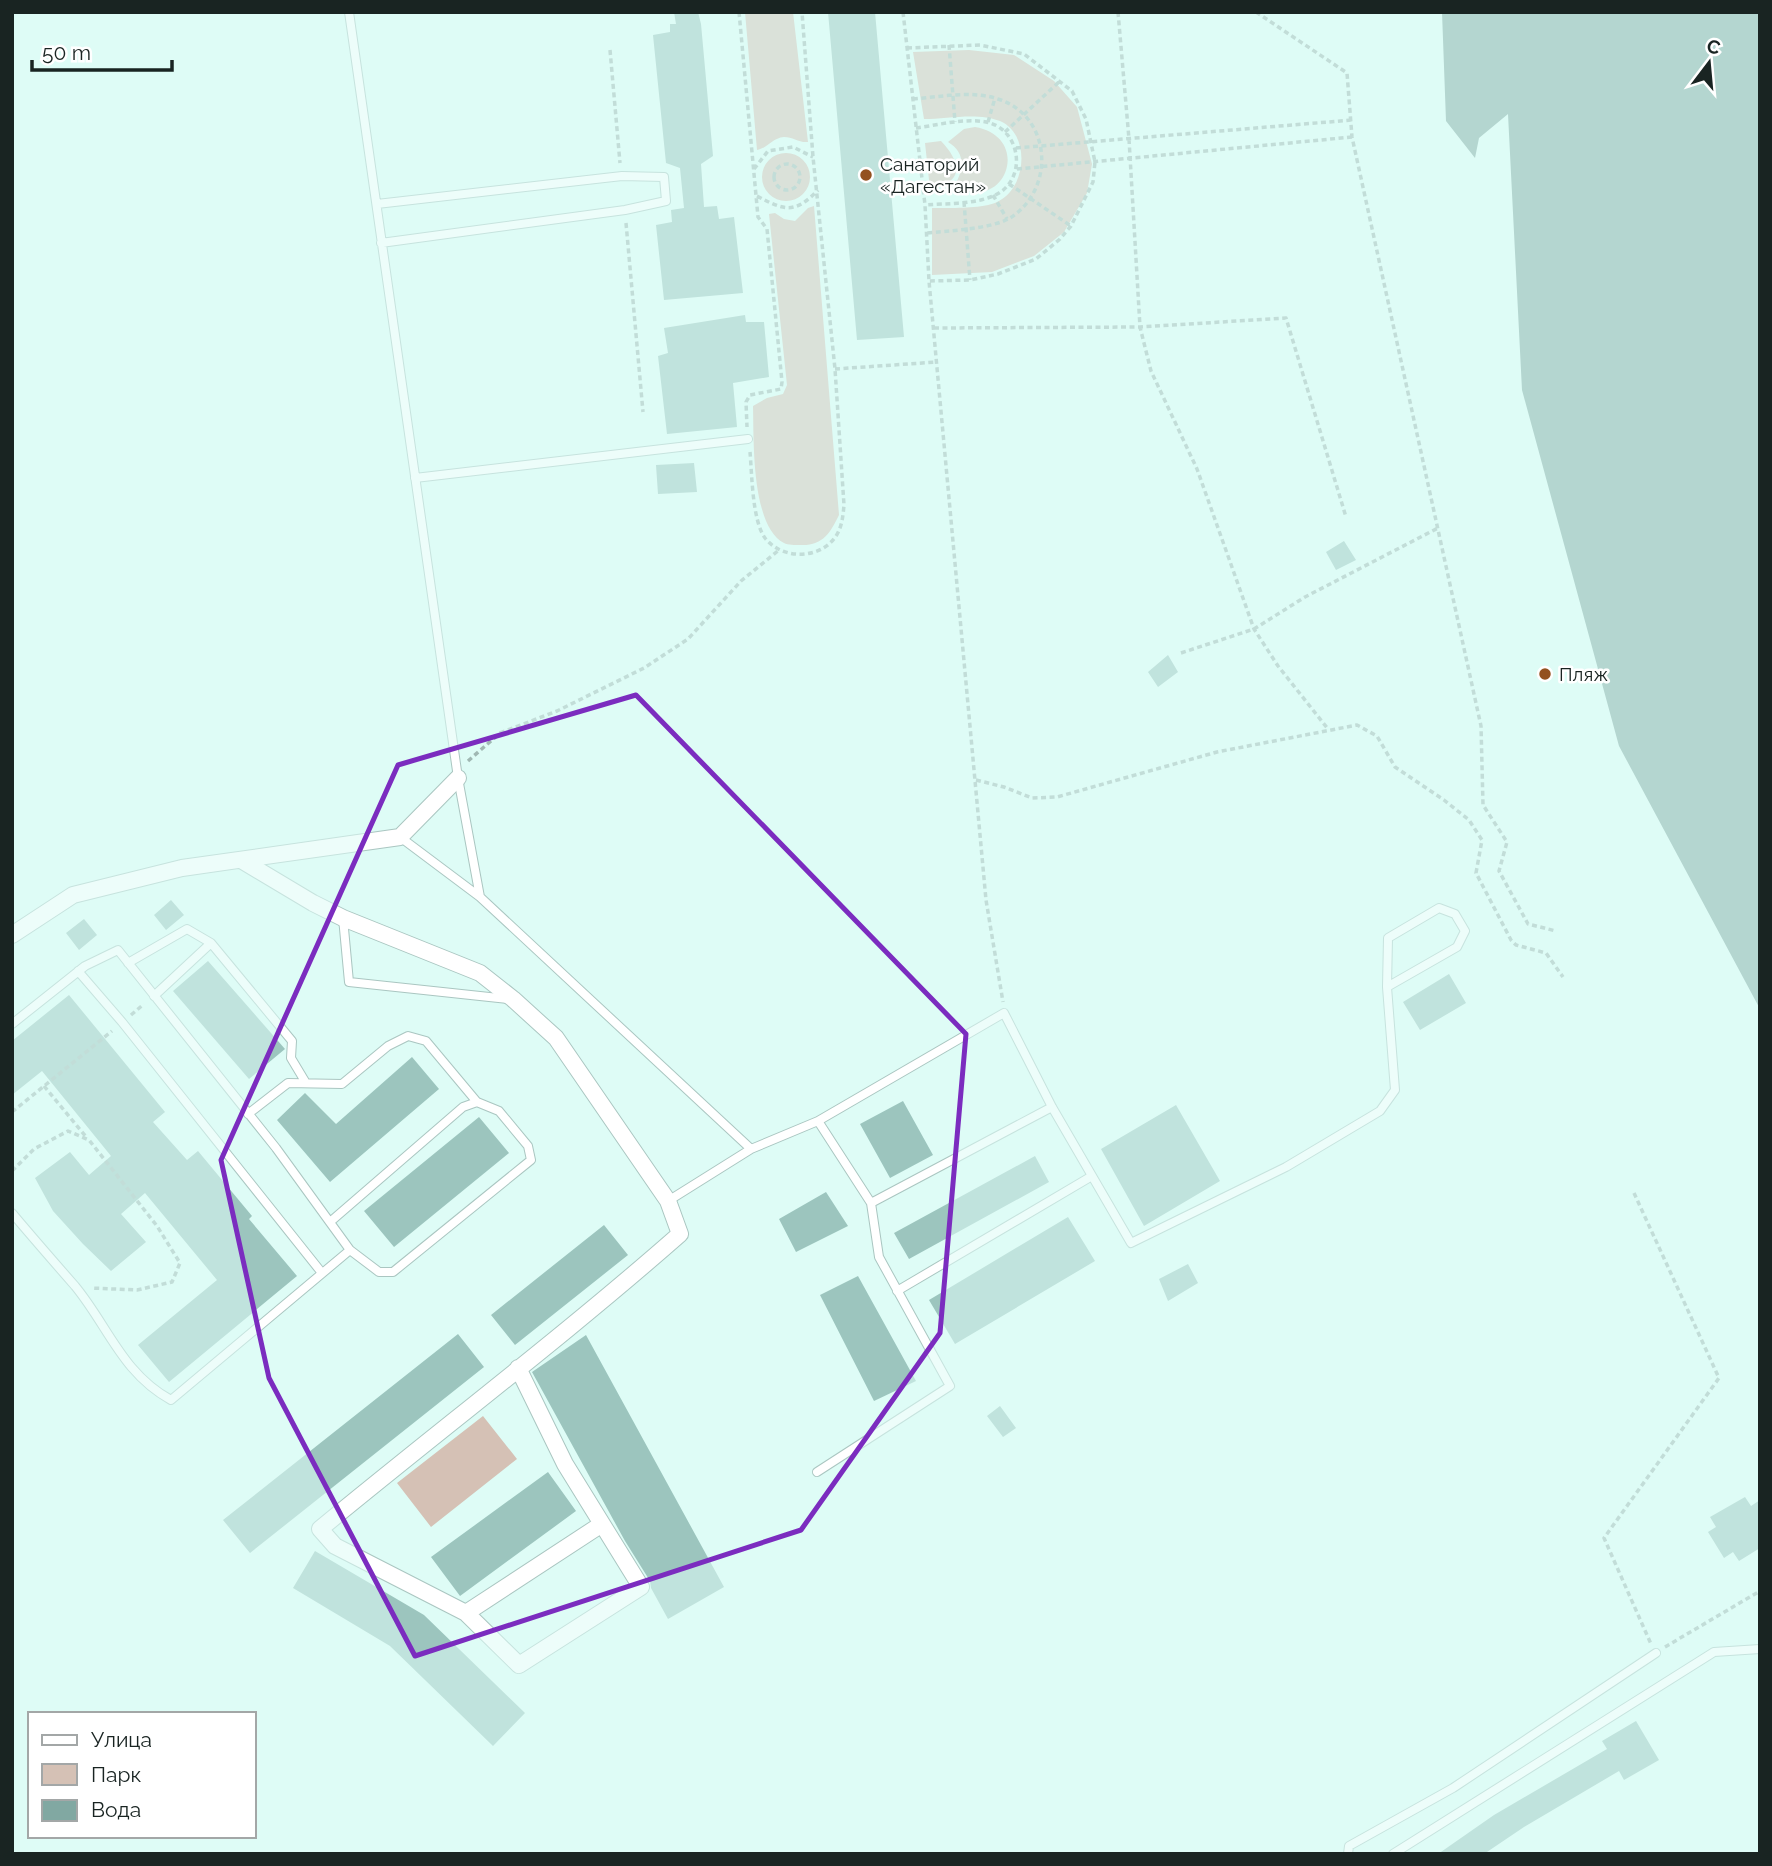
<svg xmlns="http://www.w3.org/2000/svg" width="1772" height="1866" font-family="Raleway,sans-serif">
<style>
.green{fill:#d5c1b5}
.water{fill:#81a8a2}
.building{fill:#9cc5be}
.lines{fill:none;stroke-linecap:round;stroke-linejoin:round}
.service-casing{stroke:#aac6c1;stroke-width:10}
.minor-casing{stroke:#aac6c1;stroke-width:18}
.path{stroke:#a0b8b3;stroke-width:3.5;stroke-dasharray:5 3.5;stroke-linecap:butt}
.service{stroke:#fff;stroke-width:8}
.minor{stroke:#fff;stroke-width:16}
.marked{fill:none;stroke:#7b2cbf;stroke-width:5;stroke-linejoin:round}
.poi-dot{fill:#93511f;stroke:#fff;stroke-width:2.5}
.labels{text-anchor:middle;stroke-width:5;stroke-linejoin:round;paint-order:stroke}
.poi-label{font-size:19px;fill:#192422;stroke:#fff;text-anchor:start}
</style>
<rect width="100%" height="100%" fill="#defcf6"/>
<path class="green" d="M745 12H793L808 142C799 143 793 137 784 137 772 138 768 148 757 150Z
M969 50 1014 55 1054 81 1077 107 1092 164 1087 193 1064 232 1034 256 992 272 932 275V208C948 208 984 209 997 202 1027 189 1031 134 1000 121 978 112 947 119 924 119L913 52Z
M975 127C1033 137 1006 215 954 186 965 169 965 152 948 142L964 129Z
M941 141C962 163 964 183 930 189L925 143Z
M762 177a24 24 0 1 1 48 0a24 24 0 1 1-48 0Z
M814 206 839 515C830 533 823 546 800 545 795 545 788 545 784 543 751 526 754 440 753 406L767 398 783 394 787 385 769 214 775 213 784 219 795 221 808 208Z
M483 1416 517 1459 431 1527 397 1483Z"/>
<path class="water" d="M1442 12H1760V1009L1619 746 1522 390 1508 114 1479 138 1475 158 1446 121Z"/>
<path class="building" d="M674 12H698L701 24 713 156 701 164 704 207 717 206 719 219 734 217 743 293 664 300 656 225 672 222 671 210 684 208 680 168 666 163 653 35 670 32V24H676Z
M828 12H875L904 337 857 340Z
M745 315 746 322H764L769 377 733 383 737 427 667 434 658 356 668 353 664 328Z
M694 463 697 492 658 494 656 465Z
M1344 541 1356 560 1336 570 1326 552Z
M1168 655 1178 672 1158 687 1148 672Z
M171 900 184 915 166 930 154 915Z
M84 919 97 935 79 950 66 933Z
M208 961 285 1049 249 1079 173 991Z
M1449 974 1466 1003 1420 1030 1403 1002Z
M69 995 165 1112 153 1122 187 1160 198 1151 252 1216 249 1219 297 1276 169 1382 138 1345 217 1280 145 1193 121 1214 146 1242 111 1271 83 1244 53 1211 35 1178 70 1152 89 1175 111 1156 42 1071 12 1095V1041Z
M412 1057 439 1089 330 1182 277 1120 305 1093 336 1124Z
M903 1101 933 1155 890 1178 860 1124Z
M1176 1105 1220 1181 1144 1226 1101 1149Z
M479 1117 509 1153 394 1247 364 1211Z
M1035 1156 1049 1182 909 1259 894 1233Z
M826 1192 848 1226 796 1252 779 1219Z
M1068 1217 1095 1261 955 1344 929 1300Z
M604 1225 628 1255 515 1345 491 1315Z
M1188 1264 1198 1283 1168 1301 1159 1279Z
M858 1276 916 1381 874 1401 820 1295Z
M458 1334 484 1367 250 1553 223 1520Z
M586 1335 724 1587 668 1619 651 1588 650 1581 625 1541 532 1372Z
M1000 1406 1016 1428 1003 1437 987 1416Z
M548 1472 576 1511 460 1596 431 1557Z
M1745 1497 1751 1506 1760 1500V1548L1739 1561 1733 1552 1724 1558 1708 1532 1716 1527 1710 1517Z
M315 1551 424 1615 525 1713 493 1746 390 1646 293 1588Z
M1636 1721 1659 1760 1624 1780 1619 1771 1524 1827 1484 1854H1438L1494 1815 1607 1749 1602 1741Z"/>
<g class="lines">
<g class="service-casing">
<path id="service" d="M349 12 458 778 480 897 751 1149 818 1121 1004 1013 1052 1107 1131 1243 1286 1167 1380 1111 1395 1090 1387 987 1457 947 1465 931 1455 914 1439 908 1388 938 1387 987
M377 204 622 176 664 177 666 201 625 210 381 243
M415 478 748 439
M400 837 480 897
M343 918 349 982 508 999
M128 963 187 929 211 943 292 1041 291 1058 306 1083
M78 971 122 1022 322 1273
M154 996 211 943
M12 1024 85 966 118 950 276 1148 350 1250 171 1400C122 1373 108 1326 75 1286 54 1262 33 1238 12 1213
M248 1114 288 1083 342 1084 388 1046 408 1036 426 1041 477 1102
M668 1201 751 1149
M871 1203 1052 1107
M330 1222 463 1107 477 1102 499 1111 528 1146 531 1160 393 1272H379L350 1250
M897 1291 1092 1176
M817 1472 950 1386 879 1257 871 1203 818 1121
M1348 1854 1349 1846 1453 1788 1656 1653
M1393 1854 1714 1652 1760 1649"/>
</g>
<g class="minor-casing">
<path id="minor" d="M241 860 313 903 343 918 480 973 513 999 556 1038 668 1201 680 1234C564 1336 440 1430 320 1529L335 1546 466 1613 519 1665 641 1587 565 1464 518 1368
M12 935 73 895 182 868 400 837 458 778
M466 1613 602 1524"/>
</g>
<path class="path" d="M739 12 758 217 767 229 782 382 781 389 750 395 746 402 747 427
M903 12 925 205 929 281 986 900 1003 1002
M1118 12 1129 139 1140 327 1151 371 1197 469 1254 629 1278 666 1328 729
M1256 12 1347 73 1352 137 1481 726 1483 805 1507 842 1499 871 1528 924 1556 931
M949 45 955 122
M907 48 980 45 1024 54 1072 91 1086 119 1095 162 1093 182 1071 226 1060 239 1036 259 998 274 970 280 929 281
M610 50 620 163
M913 99C940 97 972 90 998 99 1052 116 1056 189 1010 218 991 229 948 231 926 233
M988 122 995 98
M916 128C938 125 964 118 986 122 1019 128 1028 175 999 193 979 205 948 203 925 205
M1005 132 1060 81
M1016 148 1352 120
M774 177a13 13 0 1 1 26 0a13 13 0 1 1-26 0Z
M754 169 768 151 793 147 813 157
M1017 169 1352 137
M1009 184 1071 226
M993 195 1007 219
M757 196C785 211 795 214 818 190
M964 202 970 280
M626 223 643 412
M934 328 1140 327 1286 318 1346 517
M835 369 937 362
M750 452C752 474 752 520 765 538 782 560 820 560 836 536 842 527 843 516 844 505L835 369 813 157 802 12
M1181 653 1254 629 1305 597 1438 528
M468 761 500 733 557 711 644 668 688 639 741 581 779 550
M976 780 1004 787 1032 798 1057 797 1217 752 1357 725 1377 736 1395 767 1444 800 1469 820 1482 840 1476 873 1511 940 1516 945 1546 953 1563 977
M131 1015 144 1004
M44 1086 87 1138
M12 1112 112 1031
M12 1171 34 1149 68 1131 89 1140 157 1226 180 1263 172 1282 137 1290 91 1288
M1634 1193 1719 1378 1604 1538 1651 1644
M1665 1647 1760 1591"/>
<use href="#service" class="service"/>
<use href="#minor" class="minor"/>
</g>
<path d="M0 0H1772V1866H0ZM636 695 966 1034 940 1333 801 1530 415 1656 269 1378 221 1160 398 765Z" fill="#defcf6" fill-opacity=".55" fill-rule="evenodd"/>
<path class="marked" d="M636 695 966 1034 940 1333 801 1530 415 1656 269 1378 221 1160 398 765Z"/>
<g class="poi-dot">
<circle cx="866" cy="175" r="7"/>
<circle cx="1545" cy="674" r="7"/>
</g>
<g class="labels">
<g class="poi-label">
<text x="880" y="171">Санаторий<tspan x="880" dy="22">«Дагестан»</tspan></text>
<text x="1559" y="681">Пляж</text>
</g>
</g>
<rect width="1772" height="1866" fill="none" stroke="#192422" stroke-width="28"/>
<rect x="28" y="1712" width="228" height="126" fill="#ffffff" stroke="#a3a7a7" stroke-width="2"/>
<rect x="42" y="1735" width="35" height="10" fill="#ffffff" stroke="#a3a7a7" stroke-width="2"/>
<text x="91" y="1747" font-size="21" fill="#192422">Улица</text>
<rect x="42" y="1764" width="35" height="21" fill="#d5c1b5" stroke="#a3a7a7" stroke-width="2"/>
<text x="91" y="1782" font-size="21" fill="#192422">Парк</text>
<rect x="42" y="1800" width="35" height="21" fill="#81a8a2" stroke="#a3a7a7" stroke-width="2"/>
<text x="91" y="1817" font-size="21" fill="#192422">Вода</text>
<g transform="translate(1709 63) rotate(16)" stroke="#ffffff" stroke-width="5" paint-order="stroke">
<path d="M0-5L12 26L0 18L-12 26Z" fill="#192422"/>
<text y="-10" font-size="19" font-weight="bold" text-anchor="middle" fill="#192422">С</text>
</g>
<path d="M32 60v10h140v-10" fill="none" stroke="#192422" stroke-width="3.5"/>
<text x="42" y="60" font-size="21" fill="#192422" stroke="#ffffff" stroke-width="5" paint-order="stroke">50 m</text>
</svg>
